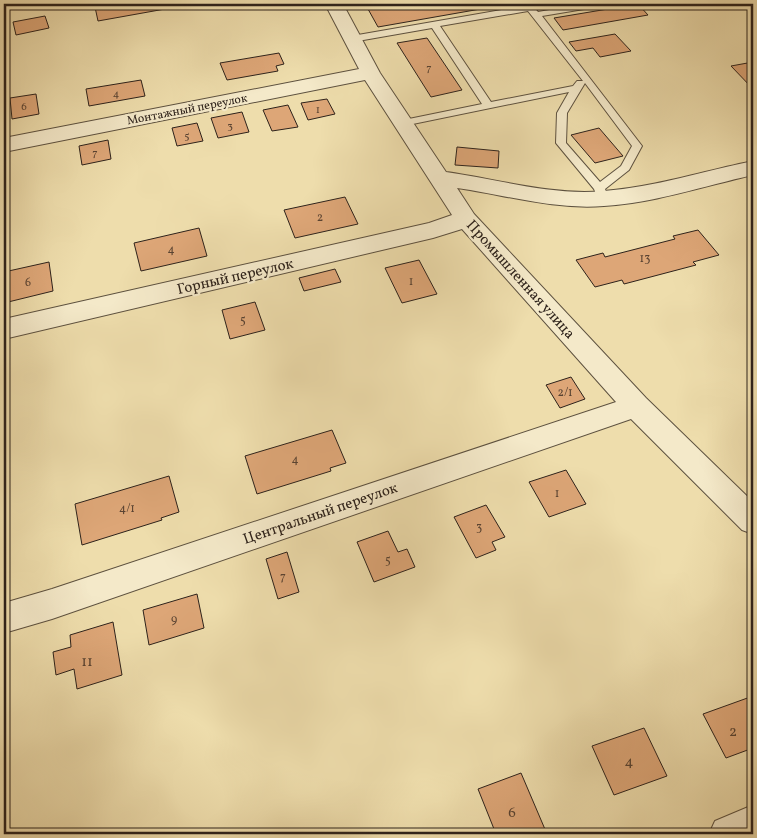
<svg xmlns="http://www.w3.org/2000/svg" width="757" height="838" font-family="Vollkorn,serif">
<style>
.building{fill:#dda677;stroke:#2d221b}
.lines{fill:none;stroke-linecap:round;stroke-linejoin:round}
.service-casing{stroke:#5d513f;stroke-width:2}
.minor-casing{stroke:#5d513f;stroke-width:2}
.service{fill:#f4e9c9;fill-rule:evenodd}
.minor{fill:#f4e9c9;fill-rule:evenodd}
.labels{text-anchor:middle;stroke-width:4.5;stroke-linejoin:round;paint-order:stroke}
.far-number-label{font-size:11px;fill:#594332}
.far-street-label{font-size:12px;fill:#2d221b;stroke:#f4e9c9}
.number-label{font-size:12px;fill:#594332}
.street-label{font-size:15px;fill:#2d221b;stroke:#f4e9c9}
.near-number-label{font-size:15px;fill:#594332}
</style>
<rect width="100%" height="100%" fill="#eeddac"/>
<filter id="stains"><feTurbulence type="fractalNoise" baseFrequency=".004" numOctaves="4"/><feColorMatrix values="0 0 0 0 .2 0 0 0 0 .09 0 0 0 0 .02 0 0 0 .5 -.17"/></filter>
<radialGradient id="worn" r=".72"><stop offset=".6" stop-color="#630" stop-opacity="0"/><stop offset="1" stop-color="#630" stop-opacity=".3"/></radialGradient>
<path class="building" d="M116 4H163L165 9 98 21 95 7Z
M398 4H509L378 27 368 9Z
M638 4 648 15 563 30 554 18Z
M45 16 49 28 16 35 13 22Z
M615 34 631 51 600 57 593 48 576 51 569 42Z
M427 38 462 90 431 97 397 43Z
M279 53 284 64 276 66 278 71 227 80 220 63Z
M753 62V89L731 66Z
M141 80 145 96 89 106 86 89Z
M36 94 39 114 12 119 10 98Z
M327 99 335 114 308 120 301 103Z
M288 105 298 127 272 131 263 110Z
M242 112 249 132 218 138 211 118Z
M197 123 203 141 177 146 172 128Z
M599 128 623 156 595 163 571 135Z
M108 140 111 159 82 165 79 146Z
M457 147 499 151 498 168 455 165Z
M345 197 358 224 295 238 284 210Z
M199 228 207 256 141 271 134 243Z
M698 230 719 255 693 262 696 265 624 284 622 280 595 287 576 260 603 253 605 257 675 239 673 236Z
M419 260 437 294 402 303 385 268Z
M49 262 53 291 4 303V272Z
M335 269 341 282 304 291 299 278Z
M255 302 265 330 230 339 222 310Z
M571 377 585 399 560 408 546 385Z
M332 430 346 463 330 468 331 471 257 494 245 456Z
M566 470 586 504 549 517 529 482Z
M169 476 179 512 161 518 162 520 82 545 75 504Z
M486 505 505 537 492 542 496 550 476 558 454 517Z
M388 531 398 552 407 549 415 567 374 582 357 542Z
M287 552 299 592 278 599 266 559Z
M197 594 204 628 149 645 143 610Z
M113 622 122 675 77 689 74 669 56 675 53 652 71 647 70 635Z
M753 696V748L726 758 703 714Z
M644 728 667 776 614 795 592 746Z
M521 773 547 834H496L478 789Z"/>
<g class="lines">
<g class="service-casing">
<path id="service" d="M523 4H531L538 12 583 4H600L596 7 542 16 642 146 629 170 605 189 609 199 607 202H599L594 189 556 143 557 113 569 92 403 126 398 123 399 121 482 104 432 28 352 42 347 39 352 36 524 6ZM528 11 583 81H577L573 86 491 102 440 26ZM585 83 632 146 621 166 600 182 566 143 567 113Z"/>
</g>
<g class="minor-casing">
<path id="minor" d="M325 4H343L380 73 446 172C498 179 551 196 604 191 655 187 704 171 753 161V175C704 186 654 203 604 206 554 210 506 195 457 188L474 214 646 398 753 502V534L742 530 631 419 52 619 4 633V603L52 589 616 402 462 229 433 238 4 339V319L429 223 452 215 365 80 4 152V138L359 69Z
M753 805V834H709L715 821Z"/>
</g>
<use href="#service" class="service"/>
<use href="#minor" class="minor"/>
</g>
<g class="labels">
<g class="far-number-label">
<text x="429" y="71">7</text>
<text x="116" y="97">4</text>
<text x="24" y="110">6</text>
<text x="318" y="113">1</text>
<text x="230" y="129">3</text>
<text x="187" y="139">5</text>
<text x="95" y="156">7</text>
</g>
<g class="far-street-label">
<text transform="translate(187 109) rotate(-11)" y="4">Монтажный переулок</text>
</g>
<g class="number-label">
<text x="320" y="221">2</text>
<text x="171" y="253">4</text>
<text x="645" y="262">13</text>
<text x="411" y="285">1</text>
<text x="28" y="286">6</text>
<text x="243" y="324">5</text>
<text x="565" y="396">2/1</text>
<text x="295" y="463">4</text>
<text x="557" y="497">1</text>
<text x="127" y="512">4/1</text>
<text x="479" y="531">3</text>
<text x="388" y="564">5</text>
<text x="283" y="580">7</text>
<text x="174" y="623">9</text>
</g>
<g class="street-label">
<text transform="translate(235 276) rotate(-13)" y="5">Горный переулок</text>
<text transform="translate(521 279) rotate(48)" y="5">Промышленная улица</text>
<text transform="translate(320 513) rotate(-19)" y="5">Центральный переулок</text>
</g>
<g class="near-number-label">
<text x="87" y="666">11</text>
<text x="733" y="736">2</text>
<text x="629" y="766">4</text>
<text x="512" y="817">6</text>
</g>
</g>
<rect width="757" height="838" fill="none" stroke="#eeddac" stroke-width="20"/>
<rect x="5" y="5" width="747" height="828" fill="none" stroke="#2d221b" stroke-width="2.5"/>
<rect x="10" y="10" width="737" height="818" fill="none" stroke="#2d221b"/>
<rect width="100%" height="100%" filter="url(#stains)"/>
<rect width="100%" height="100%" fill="url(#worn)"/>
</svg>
